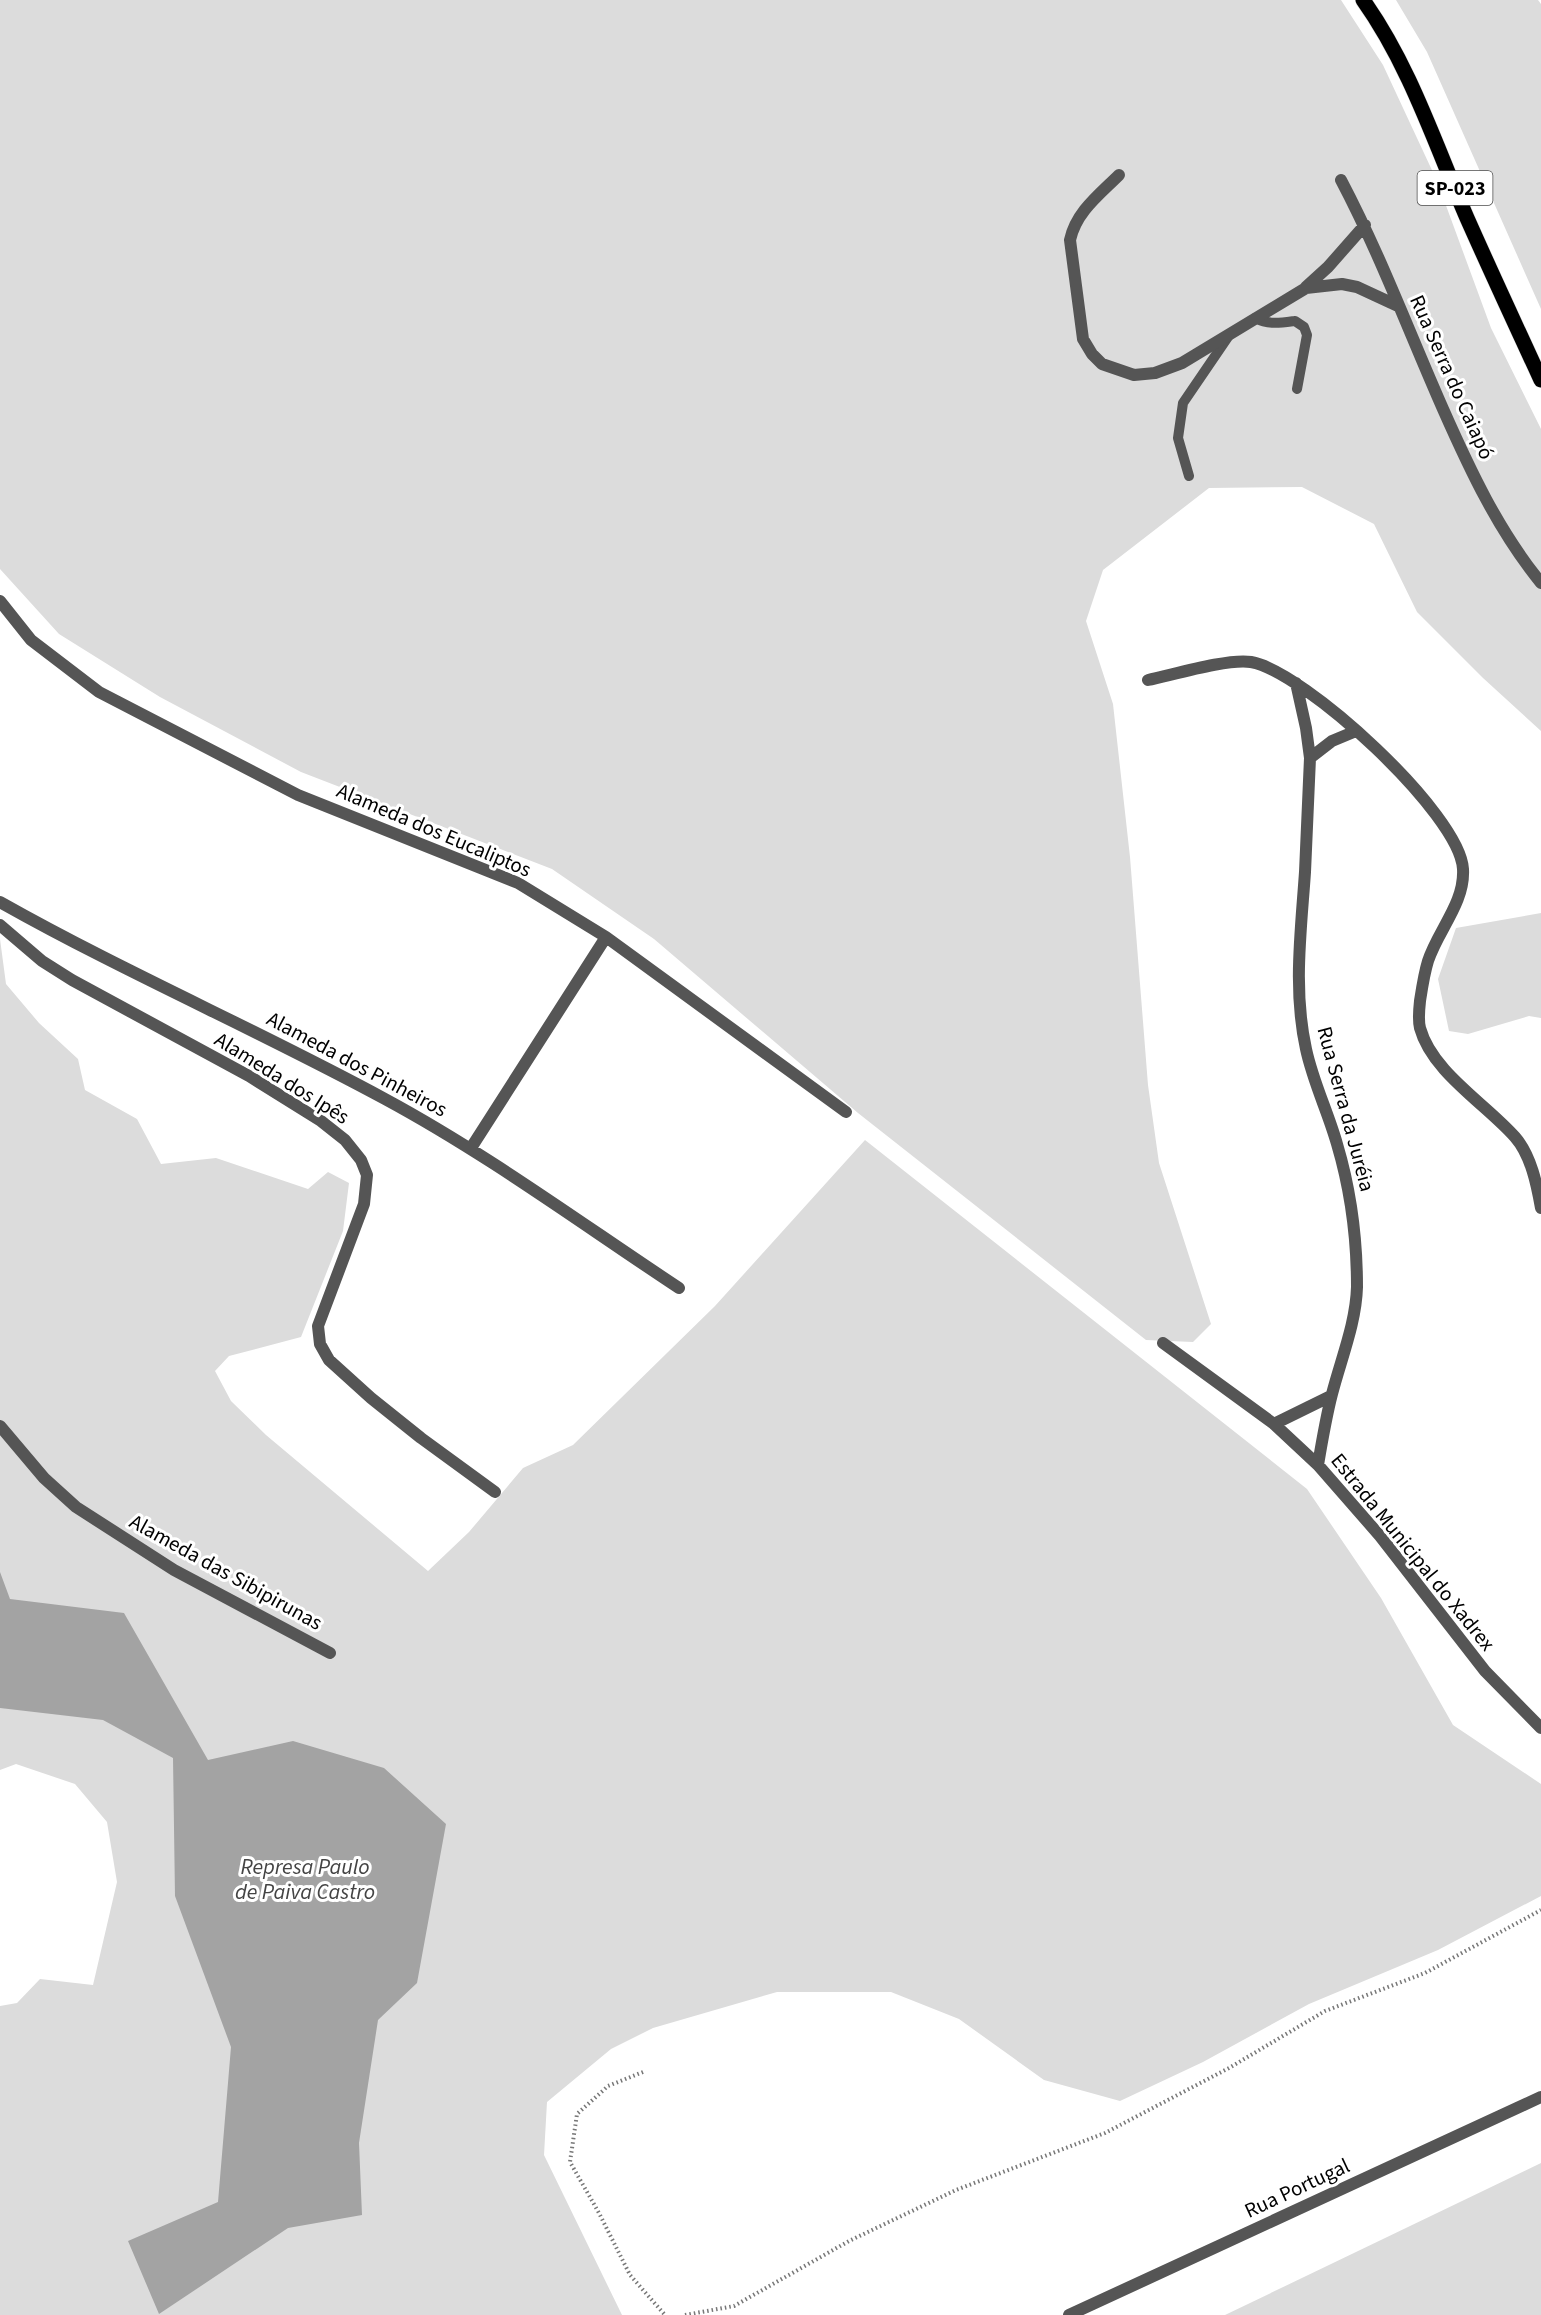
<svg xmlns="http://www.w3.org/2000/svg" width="1541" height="2315" font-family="'Source Sans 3',sans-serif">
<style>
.green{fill:#dcdcdc}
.water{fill:#a3a3a3}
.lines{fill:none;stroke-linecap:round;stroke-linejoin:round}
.primary-casing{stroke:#dbdbdb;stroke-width:16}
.path{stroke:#777;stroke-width:4;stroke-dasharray:1.5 3;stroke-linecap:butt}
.service{stroke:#555;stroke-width:10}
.minor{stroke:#555;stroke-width:12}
.primary{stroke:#000;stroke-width:15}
.labels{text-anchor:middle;stroke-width:6;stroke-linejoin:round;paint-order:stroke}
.shield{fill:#fff;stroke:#4c4c4c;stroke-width:1.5}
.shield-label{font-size:20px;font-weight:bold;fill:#000}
.street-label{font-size:21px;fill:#000;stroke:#fff}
.water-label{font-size:22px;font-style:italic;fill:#444;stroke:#fff}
</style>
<rect width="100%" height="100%" fill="#fff"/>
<path class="green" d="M0 0H1341L1383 65 1437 181 1491 328 1541 429V731L1483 678 1417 612 1374 524 1302 487 1209 488 1103 570 1086 621 1113 704 1130 857 1148 1085 1159 1163 1211 1324 1193 1342 1146 1340 858 1113 654 939 552 869 301 772 160 697 59 634 0 569Z
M1396 0H1538L1541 4V309L1427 52Z
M1541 913V1018L1529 1016 1468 1034 1449 1031 1438 979 1456 928Z
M0 939 6 984 39 1023 78 1059 85 1090 137 1119 161 1164 216 1158 308 1189 328 1172 349 1183 343 1231 301 1337 229 1356 215 1371 231 1401 266 1435 428 1571 469 1532 523 1468 573 1445 715 1306 865 1140 1307 1489 1381 1598 1453 1725 1541 1784V1896L1438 1950 1309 2004 1203 2062 1120 2101 1044 2080 959 2019 891 1992H777L653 2028 611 2049 547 2102 544 2155 622 2315H0V2006L17 2003 40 1979 93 1985 117 1882 107 1822 75 1784 16 1764 0 1770Z
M1541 2163V2315H1225Z"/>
<path class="water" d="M0 1572 10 1599 124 1613 208 1760 293 1741 384 1768 446 1824 417 1983 378 2020 359 2143 362 2215 288 2228 159 2314 128 2241 218 2202 231 2047 175 1896 173 1758 103 1720 0 1708Z"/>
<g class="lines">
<g class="primary-casing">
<path id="primary" d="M1363 0C1410 66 1435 144 1467 218 1491 272 1516 326 1541 380"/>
</g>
<path class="path" d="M643 2072 608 2086 577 2114 570 2162 599 2213 630 2275 665 2315
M685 2315 734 2306 849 2241 956 2190 1105 2133 1229 2068 1325 2011 1425 1973 1541 1910"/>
<path class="service" d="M1255 318C1269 325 1280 323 1295 321L1304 327 1307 335 1297 389
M1189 476 1178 438 1183 403 1228 337"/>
<path class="minor" d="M1119 175C1099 195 1076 212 1070 240L1083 339 1092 354 1102 364 1134 375 1155 373 1182 363 1306 288 1342 284 1357 287 1398 306
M1341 180C1380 254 1409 332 1443 409 1470 470 1498 530 1541 583
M1306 287 1328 267 1365 225
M0 601 31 640 99 692 298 795 518 883 606 937 846 1112
M1148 680C1172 675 1229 658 1251 662 1304 671 1460 814 1463 869 1465 903 1438 930 1428 961 1424 974 1422 988 1420 1001 1419 1010 1418 1020 1420 1028 1432 1072 1486 1104 1515 1137 1531 1155 1537 1185 1541 1208
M1296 683 1306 728 1310 758C1308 796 1307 834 1305 872 1301 931 1293 990 1306 1049 1313 1082 1328 1112 1337 1144 1351 1191 1357 1239 1357 1287 1356 1323 1341 1359 1332 1394 1326 1417 1322 1441 1318 1465
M1310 758 1332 741 1356 731
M0 902C126 973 258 1030 385 1099 487 1154 582 1224 679 1288
M0 925 42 961 72 980 249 1076 321 1121 345 1140 361 1160 367 1175 364 1204 318 1326 320 1344 329 1360 371 1398 421 1438 495 1492
M471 1148 606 937
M1163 1343 1274 1424 1318 1465 1380 1536 1485 1671 1541 1728
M1274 1424 1331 1396
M0 1426 44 1478 76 1507 174 1570 330 1653
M1069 2315 1541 2097"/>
<use href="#primary" class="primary"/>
</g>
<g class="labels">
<rect class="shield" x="1417.5" y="171" width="75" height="34" rx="4.5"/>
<g class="shield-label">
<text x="1455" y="195">SP-023</text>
</g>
<g class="street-label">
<text transform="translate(1452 377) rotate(66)" y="7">Rua Serra do Caiapó</text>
<text transform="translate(434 830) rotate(23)" y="7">Alameda dos Eucaliptos</text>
<text transform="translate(357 1064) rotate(28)" y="7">Alameda dos Pinheiros</text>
<text transform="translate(282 1078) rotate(32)" y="7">Alameda dos Ipês</text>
<text transform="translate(1346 1109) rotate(75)" y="7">Rua Serra da Juréia</text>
<text transform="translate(1413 1552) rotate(51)" y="7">Estrada Municipal do Xadrex</text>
<text transform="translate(226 1572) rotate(29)" y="7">Alameda das Sibipirunas</text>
<text transform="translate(1297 2188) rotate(-25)" y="7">Rua Portugal</text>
</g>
<g class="water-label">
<text x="305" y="1874">Represa Paulo<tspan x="305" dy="25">de Paiva Castro</tspan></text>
</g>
</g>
</svg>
